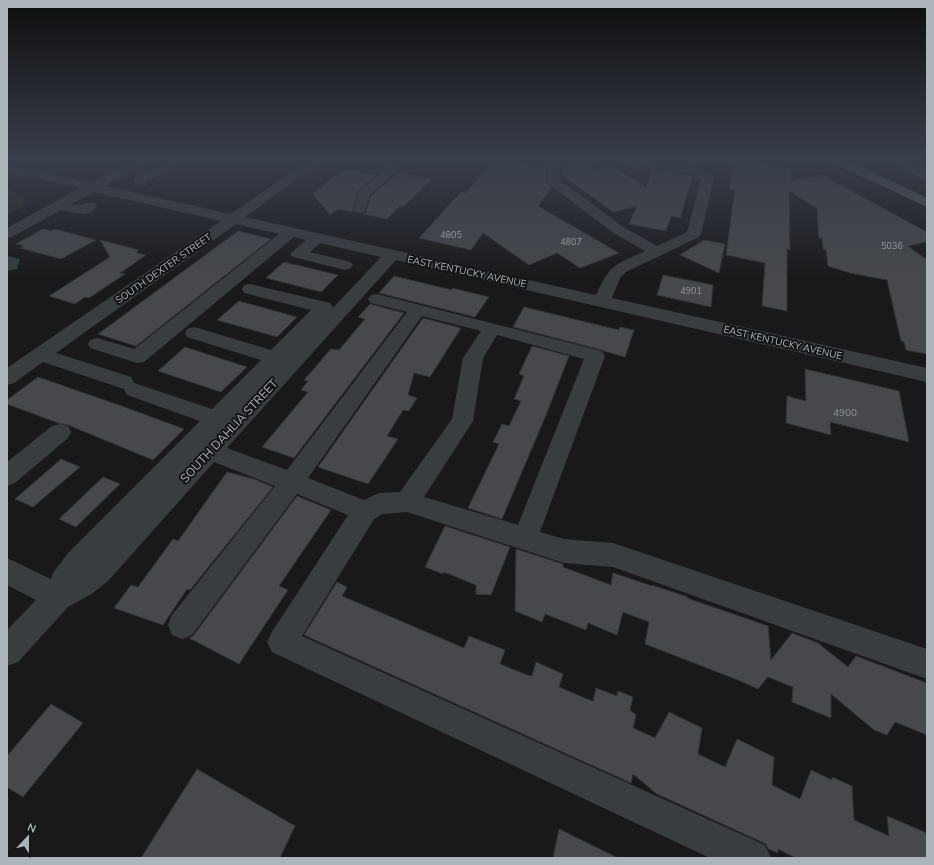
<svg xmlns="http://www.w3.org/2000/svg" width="934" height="865" font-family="'Nunito Sans',sans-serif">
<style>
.green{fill:#242b23}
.water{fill:#313f40}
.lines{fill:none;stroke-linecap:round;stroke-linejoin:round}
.river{fill:#313f40;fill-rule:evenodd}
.building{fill:#46484b;stroke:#333437}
.minor{fill:#3a3d40;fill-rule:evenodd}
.major{fill:#565b5e;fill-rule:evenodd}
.labels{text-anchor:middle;stroke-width:4;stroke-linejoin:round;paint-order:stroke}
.far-number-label{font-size:9px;fill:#929a9e}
.far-street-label{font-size:10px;fill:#acb5ba;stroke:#141416}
.number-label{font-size:10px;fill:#929a9e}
.street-label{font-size:12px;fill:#acb5ba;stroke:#141416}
</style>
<rect width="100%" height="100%" fill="#19191b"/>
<path class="green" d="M7 190 30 196 20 201 29 203 7 215Z"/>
<path class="water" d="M7 256 20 259 17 269 7 271Z"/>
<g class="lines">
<path class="river" d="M886 158H909L927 167V180L921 178 889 162Z"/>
</g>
<path class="building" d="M655 158H698L696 165Z
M496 159 546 167V181L551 188 538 206 619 253 580 268 557 253 529 265 483 233 471 250 419 238 461 192 465 193Z
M577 159 595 169 611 165 646 187 652 170 693 175 680 218 671 216 666 231 629 224 637 206 613 212 562 175V166L564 163Z
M734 160 791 168V181L822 175 927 232V242L908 246 927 260V354L906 350 904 342 901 341 887 280 850 273 828 266 826 250 823 249 822 238H819L817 208 789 191 790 250 787 249V311L762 306 765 263 726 255 735 190 729 189Z
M345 169 376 175 358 191 352 209 353 212 338 209 330 215 313 194Z
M398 173 432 179 403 207 400 206 387 219 363 214 366 212 371 196Z
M43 229 51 231 55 229 96 240 61 259 20 248 24 246 16 244Z
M238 231 271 239 136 346 98 334Z
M100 240 139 250 136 253 146 255 120 273 125 274 89 298 85 297 75 304 49 296 110 257Z
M704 240 725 244 719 273 680 255Z
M284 262 338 275 321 292 266 278Z
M663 275 713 285 711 307 657 295Z
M394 276 452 290V288L489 297 475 317 379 293Z
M239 301 297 317 277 337 217 320Z
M370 304 404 313 294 458 262 447 308 392 301 390 308 381 304 380 331 349 339 350 365 319 358 317Z
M524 307 619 330 620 327 634 330 625 357 604 351 602 350 513 327Z
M423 318 461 328 430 377 414 373 408 395 417 398 409 411 403 410 387 436 398 439 368 484 318 467Z
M532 346 569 356 546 415 502 519 468 508 499 444 493 442 502 424 509 426 521 401 514 399 524 376 519 374Z
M185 347 247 367 221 392 158 371Z
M805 369 899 391 909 442 830 422 831 435 786 423 787 396 806 401Z
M38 377 119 405 184 429 153 460 68 425 58 423 7 404V400Z
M61 459 80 467 33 507 15 499Z
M227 472 254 479 273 487 190 590 187 589 163 625 114 608 131 585 138 587 173 539 178 541Z
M103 477 120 484 76 527 59 519Z
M297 496 331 510 279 586 288 590 239 664 189 638 193 636Z
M445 526 510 547 491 595 476 594V585L444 572 443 574 425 567Z
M516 549 563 564V567L611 585 613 573 652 586V585L688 597 687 598 768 626 771 660 792 633 818 643 848 667 856 656 927 683V735L895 722 887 735 874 730 831 694V718L792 702 793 687 768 677 758 689 738 680 645 644 649 622 623 612 617 635 588 623 586 630 545 614 542 622 515 611Z
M337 582 347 587 342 596 464 648 469 636 505 650 500 664 527 675 532 676 536 662 563 674 559 687 587 699 593 701 596 688 617 696 618 691 633 697 630 710 636 715 633 728 655 738 669 712 702 728 698 754 725 767 737 739 774 757 772 785 800 799 811 770 832 780V777L852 786 854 820 889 836 887 816 927 833V858H796L778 849V853L768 849 766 844 657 794 633 774 631 783 304 635Z
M51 704 83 723 23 797 7 787V756Z
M197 769 295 826 280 858H141Z
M559 829 618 858H553Z"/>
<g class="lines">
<path class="minor" d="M85 158H109L111 161 109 164 105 165 87 161Z
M136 158H152L105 186 231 214 312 158H326L245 217 596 295C610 264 615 265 645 251L612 232 549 184C545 177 547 164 553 158H566L560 165V180L622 226 657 246 687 232 701 179 694 174 607 162 601 158H635L698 167 702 168 714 178 701 234 699 237 626 272 620 278 612 298 927 368V382L396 260 227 448 287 470 407 312 371 303 368 299 371 295 377 294 602 351 605 356 540 532 564 539 613 543 927 649V679L613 567 564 563 407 512 382 514 374 519 302 636 765 845 771 858H710L272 652 267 642 272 632 348 515 297 494 192 635 182 639 172 635 168 625 172 615 275 486 214 462 109 580 93 593 68 607 18 662 7 666V630L36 600 7 585V558L51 579 53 573 69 552 200 421 127 395 124 389 43 362 14 383 7 385V368L221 221 94 192 71 204C83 207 85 201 95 203L97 206C88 219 74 213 61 210L12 237 7 238V228L80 188 7 172V164L91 183ZM236 224 279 234 134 349 97 338 90 340 88 344 90 348 137 363 144 362 294 237 306 240 290 254 293 257 345 270 351 268 353 265 351 262 310 252 320 243 381 257 331 310 333 307 330 303 250 284 244 285 242 289 244 293 311 310 271 350 194 327 187 329 185 333 187 337 261 360 212 409 134 383 131 377 56 353ZM422 316 481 331 463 358 452 419 400 492 379 493 364 500 308 478ZM497 335 584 359 518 525 424 497 473 421 483 358Z
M397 161 401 162 403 165 370 195 365 212 360 213 355 212 353 209 359 191 393 162Z
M166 162 170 163 172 166 170 169 147 181 146 185H136L134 180 136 176Z
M60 424 68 426 71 432 68 438 15 483 7 486V462L52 426Z"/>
<path class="major" d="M827 158H843L927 198V207L829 161Z"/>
</g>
<linearGradient id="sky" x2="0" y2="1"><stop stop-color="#0e0e0f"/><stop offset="0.57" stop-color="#383e4a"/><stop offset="1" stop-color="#383e4a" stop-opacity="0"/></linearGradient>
<rect width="934" height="279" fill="url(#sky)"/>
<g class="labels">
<g class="far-number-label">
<text x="451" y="238">4805</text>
<text x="571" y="245">4807</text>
<text x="892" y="249">5036</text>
<text x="691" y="294">4901</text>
</g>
<g class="far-street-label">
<text transform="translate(163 268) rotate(-35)" y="4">SOUTH DEXTER STREET</text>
<text transform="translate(467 271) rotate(12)" y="4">EAST KENTUCKY AVENUE</text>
<text transform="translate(783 342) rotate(13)" y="4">EAST KENTUCKY AVENUE</text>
</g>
<g class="number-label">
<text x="845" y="416">4900</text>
</g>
<g class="street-label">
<text transform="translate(229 431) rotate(-47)" y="4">SOUTH DAHLIA STREET</text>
</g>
</g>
<rect width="934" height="865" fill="none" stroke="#acb5ba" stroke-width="16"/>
<g transform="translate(28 837) rotate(22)" stroke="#141416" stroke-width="3" paint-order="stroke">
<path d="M0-3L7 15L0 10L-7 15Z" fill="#acb5ba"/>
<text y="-6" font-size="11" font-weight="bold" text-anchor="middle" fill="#acb5ba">N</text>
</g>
</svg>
